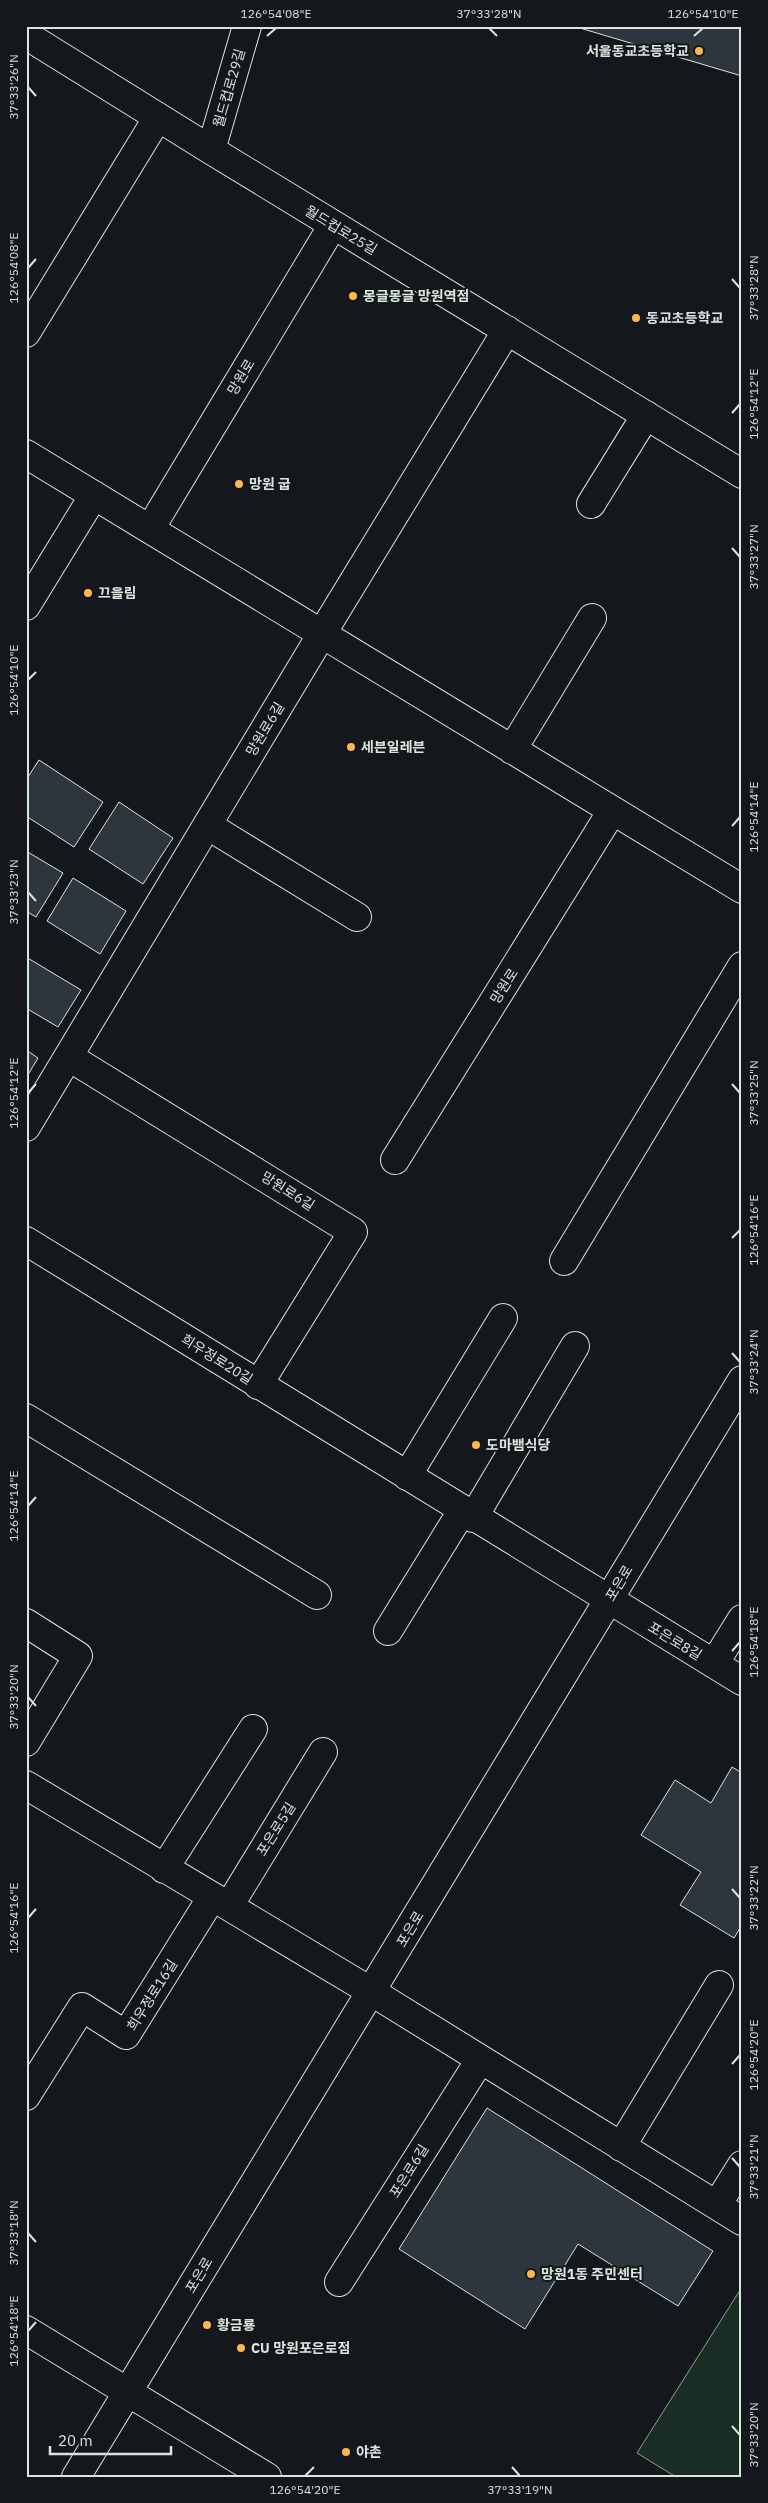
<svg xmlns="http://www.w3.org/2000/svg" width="768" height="2503" font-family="'IBM Plex Sans','Noto Sans KR',sans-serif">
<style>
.green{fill:#1a2d24;stroke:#939e99}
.building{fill:#2c363c;stroke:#d8e6dc}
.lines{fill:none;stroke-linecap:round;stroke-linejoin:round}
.minor-casing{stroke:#d8e6dc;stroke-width:30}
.minor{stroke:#14181c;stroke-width:28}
.ticks{fill:none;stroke:#d8e6dc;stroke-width:2}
.poi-dot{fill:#ffb74d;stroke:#14181c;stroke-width:2}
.labels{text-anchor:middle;stroke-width:4;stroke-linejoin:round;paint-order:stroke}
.poi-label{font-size:14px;font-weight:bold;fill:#d8e6dc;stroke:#14181c;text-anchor:start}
.street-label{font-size:14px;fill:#d8e6dc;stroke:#14181c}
.neatline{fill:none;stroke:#d8e6dc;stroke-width:2}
.ticks-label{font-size:12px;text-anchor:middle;fill:#d8e6dc}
</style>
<rect width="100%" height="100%" fill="#14181c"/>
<path class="green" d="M742 2287V2477H676L637 2453Z"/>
<path class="building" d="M573 26H742V76Z
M39 760 103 802 74 847 26 816V780Z
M119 802 173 838 143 884 89 849Z
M26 851 63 873 36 917 26 911Z
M73 878 126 911 100 954 47 921Z
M26 957 81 990 58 1027 26 1008Z
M26 1050 38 1058 26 1078Z
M732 1767 742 1773V1925L734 1938 680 1905 701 1872 641 1835 675 1780 711 1803Z
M487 2108 713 2251 678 2306 578 2244 525 2329 399 2249Z"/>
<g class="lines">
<g class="minor-casing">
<path id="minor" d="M26 35 211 150 742 474
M211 150 247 26
M26 333 158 117
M26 454 742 889
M591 504 646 415
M150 529 333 225
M26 606 94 495
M512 750 592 618
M207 825 357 917
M69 1057 353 1232 258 1385
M26 1127 332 617 507 330
M395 1160 612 811
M26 1241 742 1681
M564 1261 742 966
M26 1418 317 1595
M407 1476 503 1318
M473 1518 575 1346
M26 1623 78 1656 26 1742
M388 1631 462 1511
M714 1664 742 1619
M26 1785 372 1992 742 2221
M164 1869 253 1729
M229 1906 323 1752
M26 2096 82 2007 126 2035 212 1897
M621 2147 719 1985
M717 2205 742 2165
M339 2282 480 2060
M26 2330 267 2477
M76 2477 742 1380"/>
</g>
<use href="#minor" class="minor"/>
</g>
<path class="ticks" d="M489 28 497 36M267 36 276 28M694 36 703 28M28 87 36 96M28 268 36 259M732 279 740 288M732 413 740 404M732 548 740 557M28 680 36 672M732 826 740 817M28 892 36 901M732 1084 740 1093M28 1093 36 1084M732 1238 740 1230M732 1353 740 1362M28 1506 36 1497M732 1651 740 1642M28 1697 36 1706M732 1889 740 1898M28 1918 36 1909M732 2064 740 2055M732 2158 740 2167M28 2233 36 2242M28 2331 36 2322M732 2426 740 2435M512 2467 520 2476M305 2476 314 2467"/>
<g class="poi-dot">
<circle cx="699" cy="51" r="5"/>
<circle cx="353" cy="296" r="5"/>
<circle cx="636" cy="318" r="5"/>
<circle cx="239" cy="484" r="5"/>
<circle cx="88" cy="593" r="5"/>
<circle cx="351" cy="747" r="5"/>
<circle cx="476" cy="1445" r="5"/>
<circle cx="531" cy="2274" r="5"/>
<circle cx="207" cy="2325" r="5"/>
<circle cx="241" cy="2348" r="5"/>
<circle cx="346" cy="2452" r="5"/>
</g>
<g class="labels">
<g class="poi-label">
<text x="689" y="56" text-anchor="end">서울동교초등학교</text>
<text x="363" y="301">몽글몽글 망원역점</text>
<text x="646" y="323">동교초등학교</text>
<text x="249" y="489">망원 굽</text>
<text x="98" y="598">끄을림</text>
<text x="361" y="752">세븐일레븐</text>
<text x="486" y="1450">도마뱀식당</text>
<text x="541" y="2279">망원1동 주민센터</text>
<text x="217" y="2330">황금룡</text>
<text x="251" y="2353">CU 망원포은로점</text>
<text x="356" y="2457">야촌</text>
</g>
<g class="street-label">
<text transform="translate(229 88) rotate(-74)" y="5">월드컵로29길</text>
<text transform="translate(341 230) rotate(31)" y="5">월드컵로25길</text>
<text transform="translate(241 377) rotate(-59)" y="5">망원로</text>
<text transform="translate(265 729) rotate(-59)" y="5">망원로6길</text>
<text transform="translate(504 986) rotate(-58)" y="5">망원로</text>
<text transform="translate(288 1191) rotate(32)" y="5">망원로6길</text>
<text transform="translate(217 1359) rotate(32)" y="5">희우정로20길</text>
<text transform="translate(619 1583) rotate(-59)" y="5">포은로</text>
<text transform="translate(675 1641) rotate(31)" y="5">포은로8길</text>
<text transform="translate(276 1829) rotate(-58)" y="5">포은로5길</text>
<text transform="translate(410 1929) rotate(-59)" y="5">포은로</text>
<text transform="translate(152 1995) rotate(-58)" y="5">희우정로16길</text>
<text transform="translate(409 2171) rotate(-58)" y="5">포은로6길</text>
<text transform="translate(199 2275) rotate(-59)" y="5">포은로</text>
</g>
</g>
<rect width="768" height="2503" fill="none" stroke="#14181c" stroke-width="55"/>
<path d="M50 2446v8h121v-8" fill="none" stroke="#d8e6dc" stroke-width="2.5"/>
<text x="58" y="2446" font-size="15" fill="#d8e6dc" stroke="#14181c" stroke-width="4" paint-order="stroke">20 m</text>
<rect x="28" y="28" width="712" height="2448" class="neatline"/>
<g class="ticks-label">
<text x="276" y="18">126°54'08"E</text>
<text x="489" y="18">37°33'28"N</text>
<text x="703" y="18">126°54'10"E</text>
<text transform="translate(14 87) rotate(-90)" y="4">37°33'26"N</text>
<text transform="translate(14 268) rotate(-90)" y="4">126°54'08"E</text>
<text transform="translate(754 288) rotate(-90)" y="4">37°33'28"N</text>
<text transform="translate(754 404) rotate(-90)" y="4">126°54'12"E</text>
<text transform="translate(754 557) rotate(-90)" y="4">37°33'27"N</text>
<text transform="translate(14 680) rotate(-90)" y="4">126°54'10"E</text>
<text transform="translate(754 817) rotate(-90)" y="4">126°54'14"E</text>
<text transform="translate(14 892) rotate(-90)" y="4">37°33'23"N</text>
<text transform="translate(14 1093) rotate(-90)" y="4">126°54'12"E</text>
<text transform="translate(754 1093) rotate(-90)" y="4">37°33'25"N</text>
<text transform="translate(754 1230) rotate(-90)" y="4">126°54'16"E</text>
<text transform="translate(754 1362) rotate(-90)" y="4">37°33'24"N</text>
<text transform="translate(14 1506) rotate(-90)" y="4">126°54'14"E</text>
<text transform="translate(754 1642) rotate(-90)" y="4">126°54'18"E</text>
<text transform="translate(14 1697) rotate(-90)" y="4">37°33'20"N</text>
<text transform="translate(754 1898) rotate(-90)" y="4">37°33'22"N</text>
<text transform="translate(14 1918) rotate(-90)" y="4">126°54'16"E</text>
<text transform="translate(754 2055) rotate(-90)" y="4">126°54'20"E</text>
<text transform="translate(754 2167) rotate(-90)" y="4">37°33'21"N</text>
<text transform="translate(14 2233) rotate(-90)" y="4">37°33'18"N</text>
<text transform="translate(14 2331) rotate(-90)" y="4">126°54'18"E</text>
<text transform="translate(754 2435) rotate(-90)" y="4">37°33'20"N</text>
<text x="305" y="2494">126°54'20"E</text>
<text x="520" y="2494">37°33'19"N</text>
</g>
</svg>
